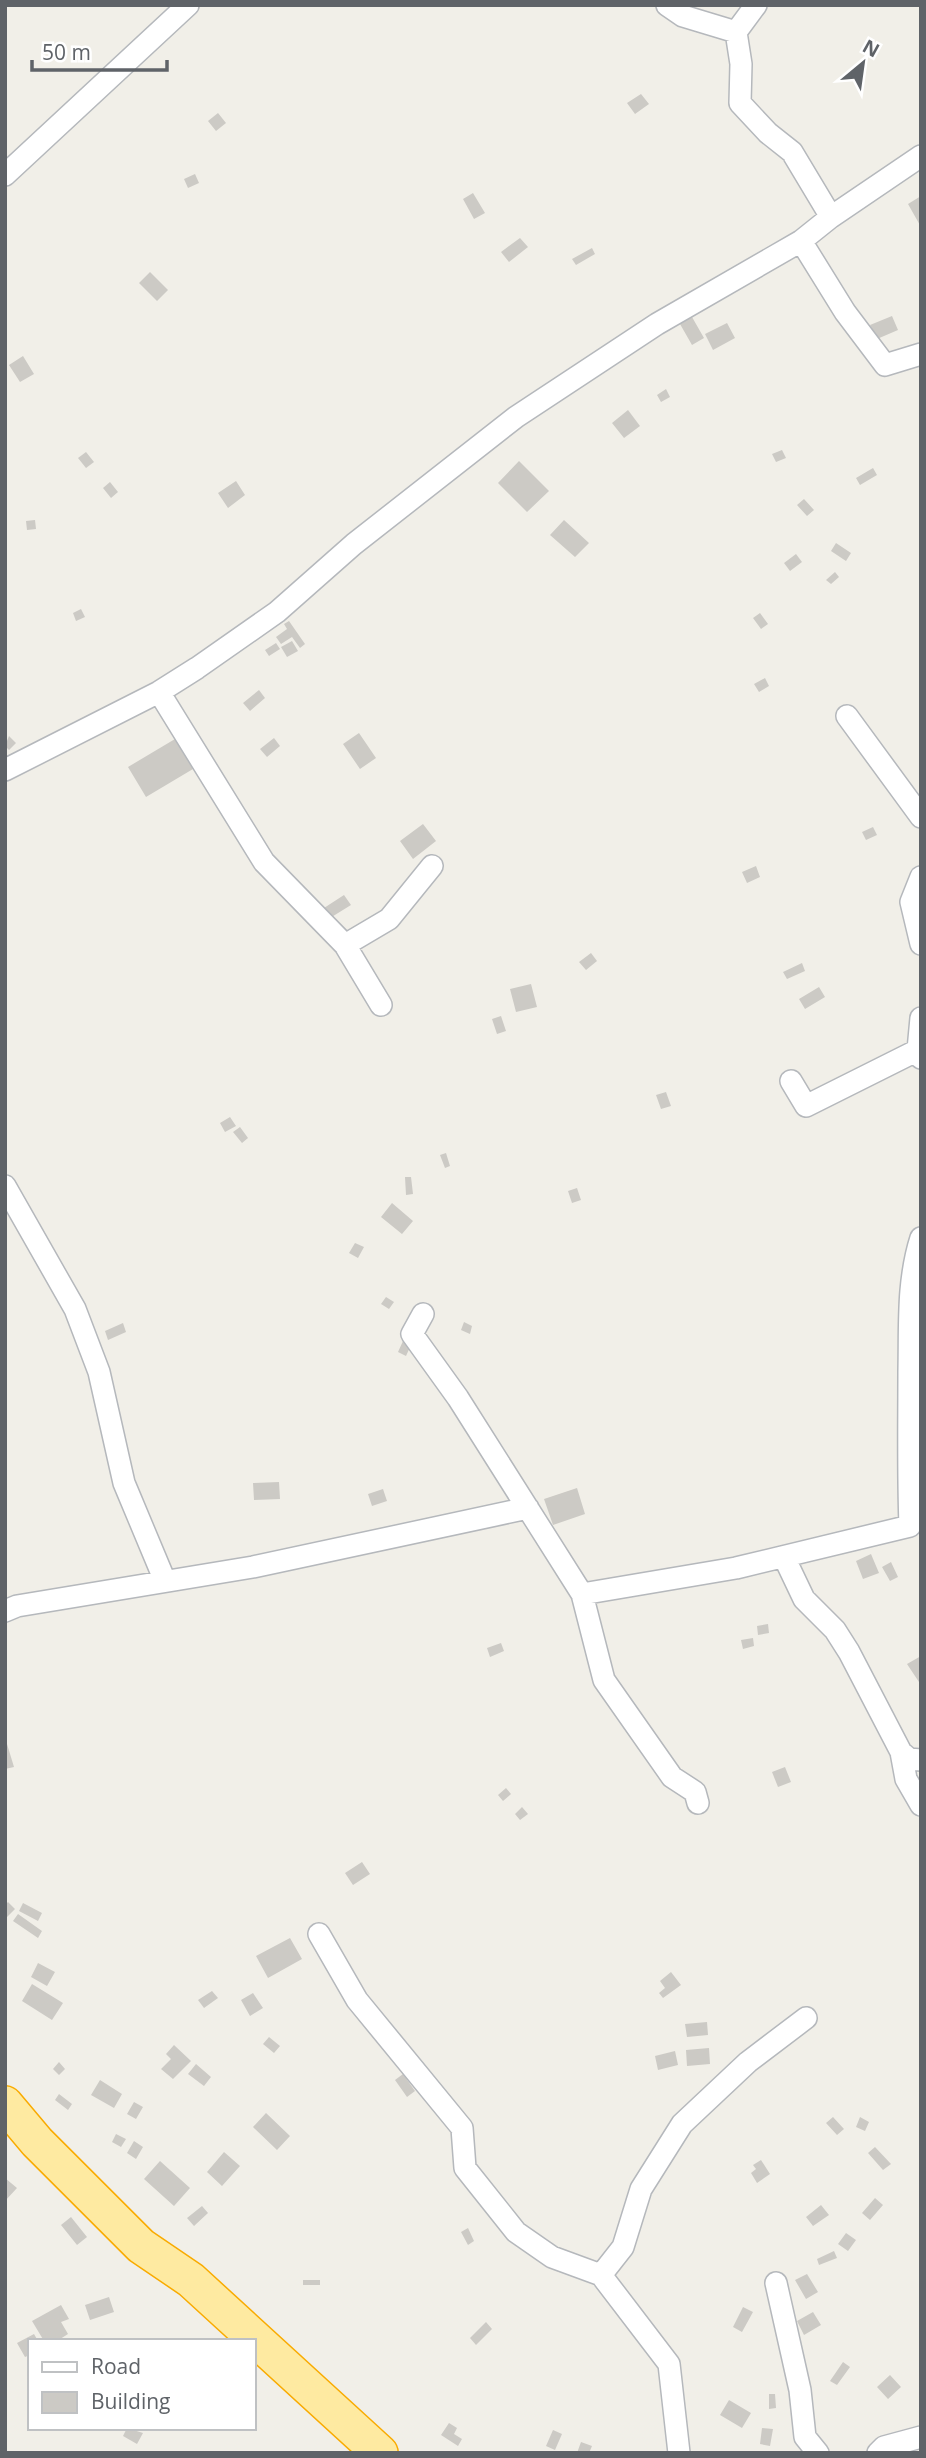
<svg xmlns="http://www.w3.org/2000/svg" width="926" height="2458" font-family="'Open Sans',sans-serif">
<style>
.building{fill:#cccac5}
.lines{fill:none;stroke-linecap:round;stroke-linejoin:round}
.minor-casing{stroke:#b5b8bc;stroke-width:24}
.trunk-casing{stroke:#f9ab00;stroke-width:38}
.minor{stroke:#fff;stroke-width:21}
.trunk{stroke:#feeaa1;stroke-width:35}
</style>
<rect width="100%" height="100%" fill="#f1efe8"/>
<path class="building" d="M641 94 649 104 635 114 627 103Z
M218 113 226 123 216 131 208 121Z
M195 174 199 183 188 188 184 179Z
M473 193 485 213 474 219 463 199Z
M921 196V227L908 204Z
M520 238 528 247 509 262 501 252Z
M592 248 595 254 576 265 572 259Z
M150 272 168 290 157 301 139 283Z
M892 316 898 330 877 339 870 325Z
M692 317 704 338 692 345 680 324Z
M727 323 735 338 713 350 705 334Z
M23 356 34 374 20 382 9 365Z
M666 389 670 397 661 402 657 395Z
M628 410 640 426 624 438 612 423Z
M782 450 786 458 776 462 772 454Z
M86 452 94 462 86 468 78 458Z
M519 461 549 491 527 512 498 483Z
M873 468 877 475 860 485 856 478Z
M236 481 245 495 228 508 218 493Z
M110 482 118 492 111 498 103 488Z
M804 499 814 510 807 516 797 505Z
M35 520 36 529 27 530 26 521Z
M564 520 589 543 575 557 550 535Z
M836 543 851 553 846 561 831 551Z
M796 554 802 562 790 571 784 563Z
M835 572 839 577 831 584 826 580Z
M81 609 85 617 76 621 73 613Z
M760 613 768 624 761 629 753 618Z
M289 621 305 644 300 648 292 637 281 644 276 637 287 629 284 624Z
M292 641 298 651 287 657 281 647Z
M276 643 280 649 269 656 265 650Z
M765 678 769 686 759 692 754 684Z
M259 690 265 698 250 711 243 703Z
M359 733 376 758 360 769 343 744Z
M9 736 16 743 9 750 5 746Z
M274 738 280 746 267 757 260 749Z
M175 739 193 769 146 797 128 767Z
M423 824 436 841 413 859 400 841Z
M873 827 877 835 866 840 862 832Z
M756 866 760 877 747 883 742 872Z
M344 895 351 905 330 918 324 908Z
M591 953 597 961 586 970 579 962Z
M802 963 805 971 787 979 783 972Z
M531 984 537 1007 516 1012 510 989Z
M819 987 825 997 805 1009 799 999Z
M501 1016 506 1031 497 1034 492 1019Z
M666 1092 671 1106 661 1109 656 1095Z
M230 1117 236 1126 225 1132 220 1123Z
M240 1127 248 1138 242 1143 233 1132Z
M446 1153 450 1166 445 1168 440 1155Z
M405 1177H411L413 1194 406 1195Z
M577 1188 581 1200 572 1203 568 1191Z
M392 1203 413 1221 402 1234 381 1217Z
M355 1243 364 1247 358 1258 349 1253Z
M386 1297 394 1302 389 1309 381 1304Z
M464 1322 472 1326 470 1334 461 1330Z
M123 1323 126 1332 108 1340 105 1331Z
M403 1341 411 1345 406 1356 398 1352Z
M279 1482 280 1499 254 1500 253 1483Z
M577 1488 585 1514 553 1525 544 1499Z
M383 1489 387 1501 372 1506 368 1494Z
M871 1554 879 1573 863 1579 856 1561Z
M891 1562 898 1577 890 1581 882 1567Z
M768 1624 769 1633 758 1635 757 1626Z
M753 1638 754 1646 743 1649 741 1640Z
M501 1643 504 1651 490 1657 487 1648Z
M921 1656V1680L919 1682 907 1664Z
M7 1744 14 1767 5 1769V1745Z
M785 1767 791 1782 778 1787 772 1772Z
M506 1788 511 1794 503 1801 498 1795Z
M522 1807 528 1814 520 1820 515 1814Z
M362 1862 370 1874 353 1885 345 1873Z
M8 1902 15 1909 5 1919V1905Z
M23 1903 42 1913 38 1921 19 1911Z
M18 1914 42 1931 38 1938 13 1921Z
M290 1938 302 1959 268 1978 256 1956Z
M38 1963 55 1972 47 1986 31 1977Z
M671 1972 681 1985 663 1998 659 1993 665 1988 660 1981Z
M32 1984 63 2003 52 2020 22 2001Z
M212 1991 218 1998 204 2008 198 2000Z
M253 1993 263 2008 250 2016 241 2000Z
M707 2022 708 2035 687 2037 685 2024Z
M269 2037 280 2046 274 2053 263 2044Z
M174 2045 191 2061 173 2079 161 2069 171 2059 166 2054Z
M709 2048 710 2064 687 2066 686 2050Z
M675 2051 678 2065 658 2070 655 2056Z
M59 2062 65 2069 59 2075 53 2069Z
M196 2064 211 2077 204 2086 188 2074Z
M403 2074 415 2091 407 2097 395 2080Z
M100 2080 122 2094 114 2108 91 2095Z
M59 2094 72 2104 68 2110 55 2100Z
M134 2102 143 2107 136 2119 127 2114Z
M266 2113 290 2136 277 2150 253 2127Z
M833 2117 844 2129 837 2135 826 2123Z
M860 2117 869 2122 865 2131 856 2127Z
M116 2134 126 2139 121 2147 112 2142Z
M134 2141 143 2147 136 2159 127 2153Z
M875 2147 891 2164 883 2170 868 2153Z
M224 2152 240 2166 222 2186 207 2172Z
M761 2160 770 2174 757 2183 751 2173 756 2169 753 2165Z
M160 2161 190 2188 174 2206 144 2179Z
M5 2178 17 2188 5 2201Z
M875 2198 883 2205 870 2220 862 2213Z
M821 2205 829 2215 813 2226 806 2217Z
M202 2206 208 2213 194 2226 187 2218Z
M71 2217 87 2237 77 2245 61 2225Z
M468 2228 474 2241 468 2245 461 2232Z
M846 2233 856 2240 848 2251 838 2244Z
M834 2251 837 2258 819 2265 817 2259Z
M807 2274 818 2292 806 2299 795 2280Z
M303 2280H320V2285H303Z
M109 2297 114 2312 90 2320 85 2305Z
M61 2305 69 2319 61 2322 68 2334 57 2341H44L32 2321Z
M743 2307 753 2312 742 2332 733 2327Z
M813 2312 821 2325 804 2335 797 2321Z
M486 2322 492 2329 476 2345 470 2338Z
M34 2334 38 2341H30V2355L25 2357 17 2343Z
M843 2362 850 2367 837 2385 830 2381Z
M890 2375 901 2387 888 2399 877 2387Z
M769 2394H775L776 2408 769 2409Z
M729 2400 751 2413 742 2428 720 2415Z
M449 2423 457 2428 454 2434 462 2439 458 2446 441 2435Z
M127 2428 143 2433 137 2444 123 2436Z
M762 2428 773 2429 770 2446 760 2444Z
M553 2430 562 2434 555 2450 546 2446Z
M581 2442 592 2446 589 2453H577Z"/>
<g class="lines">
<g class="minor-casing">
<path id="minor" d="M667 5 683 16 736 32
M756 5 736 32 741 64 740 103 768 133 792 152 831 217
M5 175 188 5
M801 241 831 217 921 156
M159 692 264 862 345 945 381 1005
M847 716 921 817
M5 770 159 692 197 668 277 612 354 544 516 417 657 324 801 241 845 312 885 365 921 354
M921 877 911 902 921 944
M345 945 389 919 432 866
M921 1018 918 1050 921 1058
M791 1081 806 1106 918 1050
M5 1186 75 1309 99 1372 124 1483 165 1581
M423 1314 412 1334 458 1398 582 1594 736 1568 910 1526C908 1474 909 1423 909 1371 910 1325 907 1282 921 1238
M784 1557 804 1599 835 1630 849 1652 901 1752 909 1759 921 1760
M582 1594 604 1680 672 1777 695 1792 698 1803
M5 1611 17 1606 253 1567 528 1508
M901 1752 906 1779 921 1805
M319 1934 357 2000 462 2128 465 2168 516 2232 552 2257 601 2275 669 2364 679 2453
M601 2275 623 2247 641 2189 682 2124 748 2062 806 2018
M776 2283 800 2390 805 2437 818 2453
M878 2453 884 2447 921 2437"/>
</g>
<g class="trunk-casing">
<path id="trunk" d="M5 2104 37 2142 141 2246 191 2280 380 2453"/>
</g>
<use href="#minor" class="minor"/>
<use href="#trunk" class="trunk"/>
</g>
<rect width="926" height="2458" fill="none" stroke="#5f6368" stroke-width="14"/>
<rect x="28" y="2339" width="228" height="91" fill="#ffffff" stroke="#bfc1c3" stroke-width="2"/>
<rect x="42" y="2362" width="35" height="10" fill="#ffffff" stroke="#bfc1c3" stroke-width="2"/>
<text x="91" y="2374" font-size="21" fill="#5f6368">Road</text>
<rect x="42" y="2392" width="35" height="21" fill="#cccac5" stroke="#bfc1c3" stroke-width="2"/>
<text x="91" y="2409" font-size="21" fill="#5f6368">Building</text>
<g transform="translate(863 63) rotate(29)" stroke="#ffffff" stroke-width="5" paint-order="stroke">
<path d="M0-5L12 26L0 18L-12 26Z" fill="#5f6368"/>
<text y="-10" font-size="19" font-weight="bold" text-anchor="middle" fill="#5f6368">N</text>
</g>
<path d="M32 60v10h135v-10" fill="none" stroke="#5f6368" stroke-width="3.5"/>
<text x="42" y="60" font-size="21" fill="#5f6368" stroke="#ffffff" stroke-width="5" paint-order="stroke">50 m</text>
</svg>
